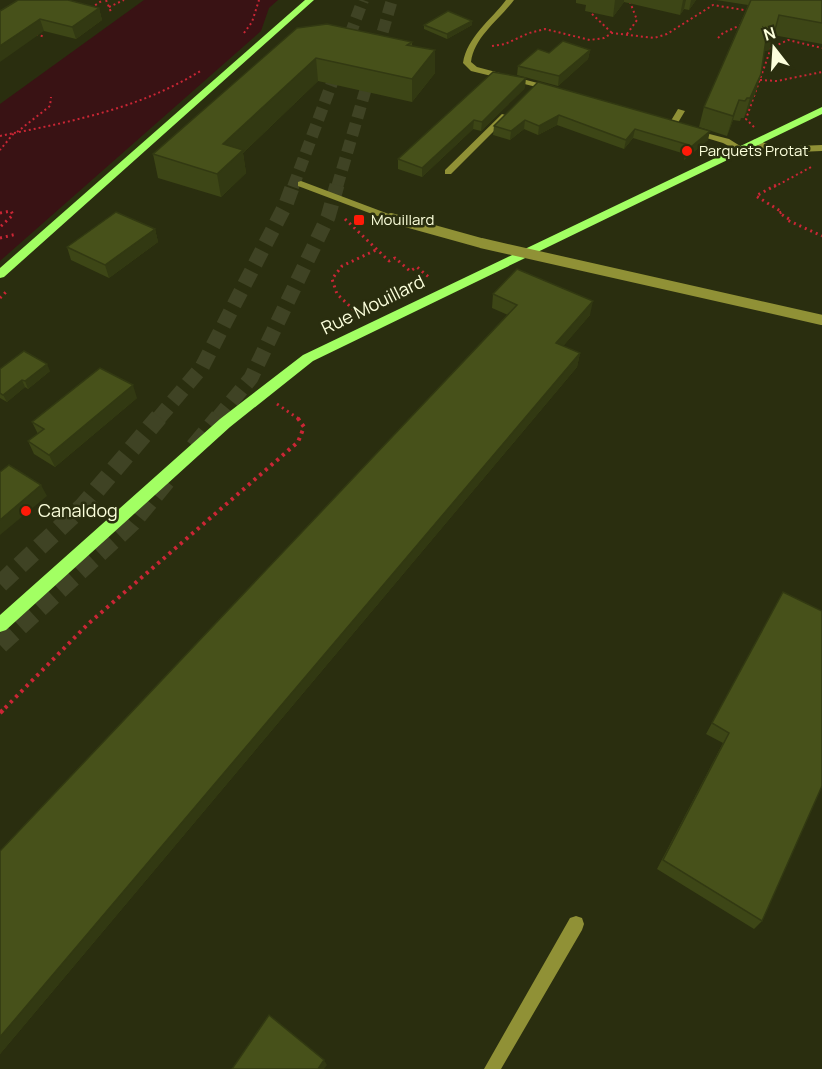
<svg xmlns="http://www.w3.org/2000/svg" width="822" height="1069" font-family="Manrope,sans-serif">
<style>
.green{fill:#391214}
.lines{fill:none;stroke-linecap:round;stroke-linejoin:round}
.highway-tunnel-far2{stroke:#3f4324;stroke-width:12;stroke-dasharray:12 6;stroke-linecap:butt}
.highway-tunnel-far1{stroke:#3f4324;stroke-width:15;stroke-dasharray:15 8;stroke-linecap:butt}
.highway-tunnel{stroke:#3f4324;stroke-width:18;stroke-dasharray:18 9;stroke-linecap:butt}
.path-far3{stroke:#ca2635;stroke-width:2;stroke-dasharray:2 3;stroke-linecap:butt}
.path-far2{stroke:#ca2635;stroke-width:3;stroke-dasharray:2 4;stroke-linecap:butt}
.path-far1{stroke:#ca2635;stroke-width:4;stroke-dasharray:3 4.5;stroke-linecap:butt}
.path{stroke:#ca2635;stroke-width:4.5;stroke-dasharray:4 6;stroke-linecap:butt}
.lane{fill:#909136;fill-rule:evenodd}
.street{fill:#909136;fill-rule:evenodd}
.primary{fill:#a2ff63;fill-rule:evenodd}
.lane-bridge{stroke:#909136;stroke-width:10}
.wall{fill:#3d4616}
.shaded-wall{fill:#323912}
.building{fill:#47511a;stroke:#323912;stroke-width:1.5}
.poi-dot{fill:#ff1a08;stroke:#2a2e0f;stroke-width:2}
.labels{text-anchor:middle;stroke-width:5;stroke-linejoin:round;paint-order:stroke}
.far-poi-label{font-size:15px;fill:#fcffdc;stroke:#2a2e0f;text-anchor:start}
.street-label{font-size:18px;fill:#fcffdc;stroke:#2a2e0f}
.poi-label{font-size:18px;fill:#fcffdc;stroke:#2a2e0f;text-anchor:start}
</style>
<rect width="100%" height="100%" fill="#2a2e0f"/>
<path class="green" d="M144 0H278L269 8 261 31 0 261V104Z"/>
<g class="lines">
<path class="highway-tunnel-far2" d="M293 187 363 0
M337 187 392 0"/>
<path class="highway-tunnel-far1" d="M158 419 202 367 286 204 293 185
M217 419 251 378 328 217 337 185"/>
<path class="highway-tunnel" d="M194 447 219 417
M0 584 83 506 159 417
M0 645 132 523 169 478"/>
<path class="path-far3" d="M106 0 111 12
M109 7 124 0
M91 8 103 0
M592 14 612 33
M244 33 252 22 259 0
M36 34 45 37
M627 34 637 20 630 2
M718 38 723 33 743 24
M492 46 505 44 529 33 545 29 590 40 604 38 612 33 654 38 667 34 713 5 750 11
M760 80 777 81 822 72
M754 127 746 119 771 48 788 40 822 48
M17 132 50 106 51 97
M14 133C80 120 144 106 202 70
M0 136 14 133 0 150
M774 187 813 166"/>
<path class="path-far2" d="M776 185 756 196 782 212 779 213 789 219 787 220 822 236
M0 213 11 211 13 215 0 227
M345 219 389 261 395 258 410 271 417 267 431 279
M0 238 17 234
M0 298 8 290
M358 314 337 294 332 279 342 266 376 250
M277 404 299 419"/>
<path class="path-far1" d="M5 708 88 624 298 442 304 427 297 417"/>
<path class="path" d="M0 713 6 707"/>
<path class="lane" d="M678 109 685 111 676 126H670L669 124Z
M502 114 509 116 451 174H445V170Z
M756 139 774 147 822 145V151L773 153 753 144V140Z
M301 181 394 216 396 218 391 221 388 220 298 186V182Z
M576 916 582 918 584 924 582 930 501 1069H484L570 918Z"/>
<path class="street" d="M506 0H514C499 20 474 37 471 62L477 67 553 87V91L471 71 463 63C467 37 491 20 506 0Z
M690 129 729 139 745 149 738 151 723 143 690 133Z"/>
<path class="primary" d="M305 0H314L4 277 0 278V268Z
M822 107V114L313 361 230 427 6 630 0 632V615L220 419 303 355Z"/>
<path class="lane-bridge" d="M391 218 481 243 822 320"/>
</g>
<path class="wall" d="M576 0H696L689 10 684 9 680 15 624 2 613 17 585 11 586 5 576 3Z
M716 0H822V44L773 35 769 50 764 51 761 74 755 94 744 118H741L740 121 733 120 727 136 699 127 704 107 748 5Z
M99 8 102 20 76 39 44 31 0 11Z
M472 21V25L447 39 424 29V25Z
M297 28 412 42V46L435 73 412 102 318 81 243 153 246 173 221 197 158 178 153 154Z
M590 50 588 59 558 86 517 75 518 66 549 53Z
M538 82 708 140 684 160 685 154 633 138 624 149 557 125 538 135 524 129 510 140 493 135 494 126Z
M525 88 481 131 473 129 422 177 398 169V159Z
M155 229 158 242 109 278 71 260 67 247Z
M493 294 590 315 563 346 580 353 577 367 0 1054V851L508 315 492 308Z
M0 369 50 371 28 389 25 387 7 402 0 398Z
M137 398 55 467 34 454 28 441 38 434 32 422Z
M783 592 762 921 754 929 657 869 723 743 706 734Z"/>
<path class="shaded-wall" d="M615 0H624V2L613 17Z
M683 0H686L684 9 680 15Z
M691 0H696L689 10Z
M99 8 102 20 76 39 72 27Z
M40 19 44 31 0 62V46Z
M472 21V25L447 39V34Z
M775 30 769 50 761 52 767 32Z
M435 50V73L412 102V79Z
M590 50 588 59 558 86 559 76Z
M316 58 318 81 243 153 246 173 221 197 217 174 223 144Z
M761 74 755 94 744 118 750 98Z
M526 78 525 88 481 131 482 122Z
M739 100 733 120 727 136 733 116Z
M559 115 557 125 538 135 539 126Z
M474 120 473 129 422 177V168Z
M525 120 524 129 510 140 511 131Z
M635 129 633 138 624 149 626 140Z
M710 131 708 140 684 160 686 151Z
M155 229 158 242 109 278 105 265Z
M593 301 590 315 554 357 556 343Z
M580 353 577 367 0 1054V1037Z
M47 364 50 371 28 389 25 381Z
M22 380 25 387 7 402 3 395Z
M133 385 137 398 55 467 49 455Z
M41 485 47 496 0 535V520Z
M324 1060 327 1065 324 1069H318Z"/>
<path class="building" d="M18 0H68L99 8 72 27 40 19 0 46V11Z
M751 0H822V23L779 15 775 30 767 32 761 74 750 98H747L745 101 739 100 733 116 704 107Z
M448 11 472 21 447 34 424 25Z
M327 24 412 42 407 45 435 50 412 79 316 58 223 144 243 150 217 174 153 154 297 28Z
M563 41 590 50 559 76 518 66 538 49 549 53Z
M493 72 526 78 482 122 474 120 422 168 398 159Z
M538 82 710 131 686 151 689 145 635 129 626 140 559 115 539 126 525 120 511 131 494 126Z
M116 212 155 229 105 265 67 247Z
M517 269 593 301 556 343 580 353 0 1037V851L517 305 493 294Z
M24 351 47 364 25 381 22 380 3 395 0 393V369Z
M100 368 133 385 49 455 28 441 44 429 32 422Z
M9 465 41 485 0 520V472Z
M783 592 822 611V786L762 921 663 860 729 733 712 723Z
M269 1015 324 1060 318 1069H232Z"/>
<g class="poi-dot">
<circle cx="687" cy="151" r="6"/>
<rect x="353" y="214" width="12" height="12" rx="3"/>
<circle cx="26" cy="511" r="6"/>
</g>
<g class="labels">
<g class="far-poi-label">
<text x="699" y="156">Parquets Protat</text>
<text x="371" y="225">Mouillard</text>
</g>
<g class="street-label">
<text transform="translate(373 305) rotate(-26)" y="6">Rue Mouillard</text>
</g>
<g class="poi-label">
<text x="38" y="517">Canaldog</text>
</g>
</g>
<g transform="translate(774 48) rotate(343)" stroke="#2a2e0f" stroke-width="4.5" paint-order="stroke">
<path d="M0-4.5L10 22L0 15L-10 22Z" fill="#fcffdc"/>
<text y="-9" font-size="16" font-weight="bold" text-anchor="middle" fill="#fcffdc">N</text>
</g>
</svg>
